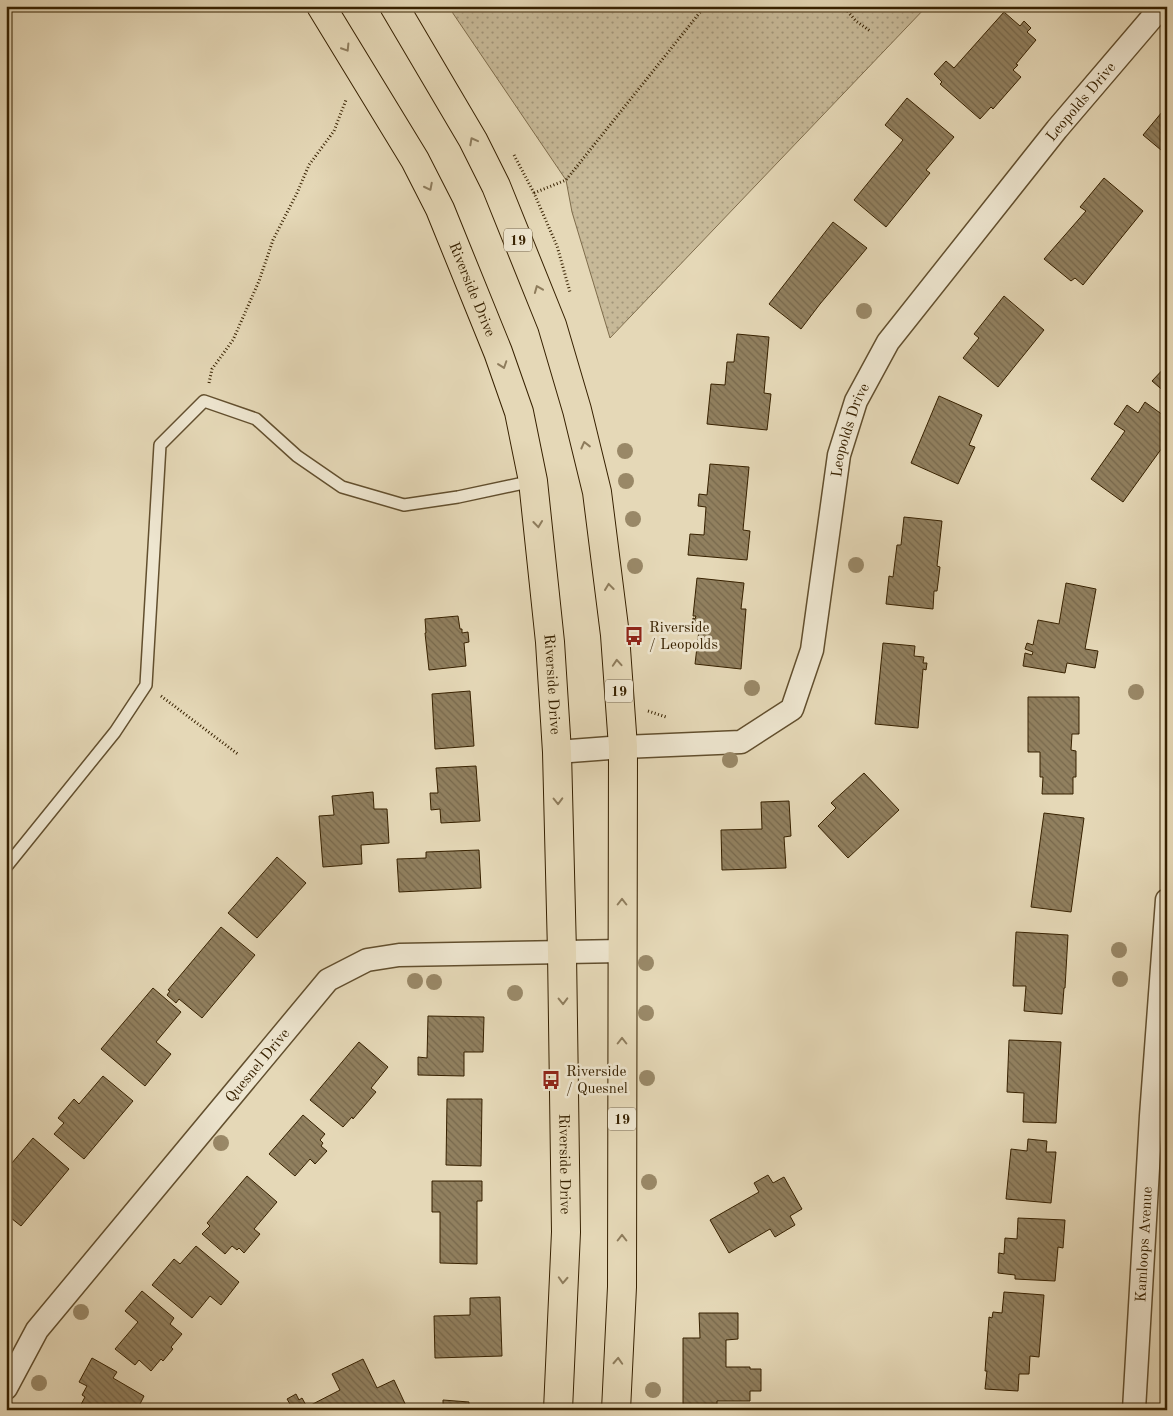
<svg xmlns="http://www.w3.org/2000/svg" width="1173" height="1416" font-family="'Old Standard TT',serif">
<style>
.grass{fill:url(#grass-dots);stroke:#7f6d4c}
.building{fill:url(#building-back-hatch);stroke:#372100}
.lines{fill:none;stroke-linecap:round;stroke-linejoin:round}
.service-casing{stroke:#624f2e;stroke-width:14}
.minor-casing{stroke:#624f2e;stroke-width:25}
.primary-casing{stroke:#372100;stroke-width:30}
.path{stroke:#372100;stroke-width:3;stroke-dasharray:1 2.5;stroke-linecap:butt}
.service{stroke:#eee6d0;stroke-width:11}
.minor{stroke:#eee6d0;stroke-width:22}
.primary{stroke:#e5d8b7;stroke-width:28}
.tree{fill:#998867}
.oneway{stroke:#8e7c5c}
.labels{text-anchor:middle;stroke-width:5;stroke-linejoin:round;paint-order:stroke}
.shield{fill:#eee6d0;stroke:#6e5c3e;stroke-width:1}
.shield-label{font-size:14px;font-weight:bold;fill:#372100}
.street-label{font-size:15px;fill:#372100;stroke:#eee6d0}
.poi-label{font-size:15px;fill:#372100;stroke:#eee6d0;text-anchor:start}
</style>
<defs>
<pattern id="grass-dots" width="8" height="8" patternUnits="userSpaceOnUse" patternTransform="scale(1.25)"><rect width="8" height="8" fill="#c7b998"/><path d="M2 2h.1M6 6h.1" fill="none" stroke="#a2967a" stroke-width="1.8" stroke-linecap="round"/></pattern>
<pattern id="building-back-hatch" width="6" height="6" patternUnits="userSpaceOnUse" patternTransform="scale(1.25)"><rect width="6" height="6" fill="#91805f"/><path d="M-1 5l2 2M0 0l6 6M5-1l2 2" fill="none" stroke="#77684c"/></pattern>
</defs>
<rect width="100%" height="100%" fill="#e5d8b7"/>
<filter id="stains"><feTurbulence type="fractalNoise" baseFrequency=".004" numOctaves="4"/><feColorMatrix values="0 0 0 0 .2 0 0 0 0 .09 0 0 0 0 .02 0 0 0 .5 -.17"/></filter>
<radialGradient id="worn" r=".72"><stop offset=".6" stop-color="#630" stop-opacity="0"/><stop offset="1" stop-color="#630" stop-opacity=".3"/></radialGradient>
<path class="grass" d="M448 6H927L610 338 572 212 566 180Z"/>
<path class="building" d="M1004 12 1020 26 1024 21 1031 28 1027 32 1036 40 1016 64 1018 65 1013 70 1021 77 993 109 991 107 980 119 940 84 942 82 934 74 946 61 954 68Z
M907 98 954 137 926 170 930 173 886 227 854 200 903 140 885 125Z
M1167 106V155L1143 135Z
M1104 178 1143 211 1083 285 1075 278 1071 281 1044 259 1086 211 1080 207Z
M833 222 867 248 820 304 801 329 769 304Z
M1004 296 1044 330 998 387 963 358 979 338 974 334Z
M737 334 769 337 764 393 771 394 767 430 707 424 711 384 725 385 727 362H734Z
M1167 365V394L1152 381Z
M939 396 982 415 969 445 975 447 958 484 911 463Z
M1145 402 1167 418V441L1123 502 1091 479 1125 431 1114 424 1127 405 1138 413Z
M710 464 749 467 743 530 750 531 747 560 688 555 690 534 704 535 706 507 698 506 699 494 707 495Z
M904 517 942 521 937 566 940 567 937 591H934L933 609 886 604 889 576 893 577 897 545H901Z
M697 578 744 583 741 609H746L741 669 695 664 699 630 692 629 693 618 695 619 696 616H693Z
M1066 583 1096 589 1085 649 1098 651 1095 668 1067 663 1065 673 1023 666 1025 653 1032 655 1033 652 1025 649 1027 643 1033 645 1038 620 1059 624Z
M458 616 460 629H462V633L468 632 469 642 464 643 466 666 429 670 425 633H426L425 619Z
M883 643 915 646 914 656 924 657 923 663H927L926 670 923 669 918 728 875 724Z
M470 691 474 746 435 749 432 694Z
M1028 697H1079V734H1072L1071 750 1076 751V777H1073V794H1042L1043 777H1040V752H1028Z
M476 766 480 821 441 823 440 809 431 810 430 793H438L436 768Z
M864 773 899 810 848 858 818 826 836 808 831 803Z
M373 792 374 809H387L389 843 361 845 362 864 323 867 319 816 334 815 332 796Z
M789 801 791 836 784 837 786 868 722 870 721 830 762 829 761 802Z
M1044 813 1084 818 1071 912 1031 907Z
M479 850 481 888 399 892 397 859 426 858V852Z
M277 857 306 883 257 938 228 913Z
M221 927 255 955 202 1018 179 999 176 1003 167 995 170 991 168 990Z
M1016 932 1068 935 1065 988H1064L1062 1014 1024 1011 1026 986H1013Z
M153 988 181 1012 156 1042 171 1054 145 1086 101 1049Z
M428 1016 484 1017 483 1052H464V1076L418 1075V1057L427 1058Z
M1009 1040 1061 1042 1056 1123 1023 1122 1024 1093 1007 1092Z
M359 1042 388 1067 371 1088 376 1092 353 1119 352 1117 343 1127 310 1100Z
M103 1076 133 1101 84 1159 54 1134 64 1123 58 1118 74 1099 79 1104Z
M447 1099H482L481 1166 446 1165Z
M303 1115 325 1134 320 1140 323 1143 321 1146 327 1151 315 1164 310 1159 295 1176 269 1154Z
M33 1138 69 1169 21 1226 6 1214V1170Z
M1028 1139 1047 1141 1046 1152H1056L1051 1203 1006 1199 1011 1149 1027 1151Z
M768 1175 773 1183 784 1177 802 1209 790 1216 795 1225 775 1237 770 1229 729 1253 710 1220 759 1192 754 1183Z
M247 1176 277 1202 254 1229 260 1234 244 1253 239 1248 237 1250 232 1246 225 1254 202 1234 210 1226 207 1223Z
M432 1181H482V1201H477V1264L440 1263V1212H432Z
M1018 1218 1065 1220 1063 1248 1058 1247 1055 1281 1015 1279V1275L998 1273 999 1253 1004 1254 1005 1238 1017 1239Z
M196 1246 239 1282 221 1305 210 1296 192 1318 152 1285 174 1259 180 1264Z
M142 1291 174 1318 170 1324 182 1334 171 1347 173 1349 163 1361 161 1359 151 1371 139 1360 135 1365 115 1349 138 1322 125 1311Z
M1004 1292 1044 1295 1039 1357 1030 1356 1029 1374H1019L1018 1391 985 1389 987 1371H985L989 1317 992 1318 993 1312 1002 1313Z
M500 1297 502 1356 435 1358 434 1316 470 1315V1298Z
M699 1313H738V1339L726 1340V1367H750V1369H761V1391H750V1401H717V1404L683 1405V1338H700Z
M92 1358 117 1372 113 1378 144 1396 137 1410H78L85 1397 82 1395 87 1386 79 1382Z
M363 1359 377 1388 394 1380 408 1410H285L283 1407 290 1404 287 1399 296 1394 299 1400 302 1398 307 1407 340 1390 332 1374Z
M443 1400 469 1402V1410H443Z"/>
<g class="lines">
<g class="service-casing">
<path id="service" d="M6 867 115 732 146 685 160 445 204 401 256 419 297 456 342 487 404 505 458 497 533 481"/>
</g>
<g class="minor-casing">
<g id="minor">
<path id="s1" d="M557 752 623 747 741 742 792 709 812 650 839 455 856 401 888 342 1057 129 1162 6"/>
<path id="s2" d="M6 1388 37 1330 328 980 367 960 399 955 622 951"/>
<path id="s3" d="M1134 1410 1151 1116 1167 900"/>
</g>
</g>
<g class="primary-casing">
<g id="primary">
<path id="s4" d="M321 6 415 160 440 209 498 352 519 412 533 481 550 642 557 752 562 952 566 1232 558 1410"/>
<path d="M394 6 473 140 496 186 552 325 577 410 597 492 615 635 623 747 622 1287 616 1410"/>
</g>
</g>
<path class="path" d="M843 6 856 21 870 31
M514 155 534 193 557 246 570 292
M534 193 566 180 705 6
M209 383 212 369 233 340 259 281 273 240 297 193 309 165 334 131 346 100
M161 696 239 755
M648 711 666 717"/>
<use href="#service" class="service"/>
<use href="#minor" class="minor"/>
<use href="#primary" class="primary"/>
</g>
<g class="tree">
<circle cx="864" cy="311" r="8"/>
<circle cx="625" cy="451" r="8"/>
<circle cx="626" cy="481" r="8"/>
<circle cx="633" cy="519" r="8"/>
<circle cx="856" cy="565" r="8"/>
<circle cx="635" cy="566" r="8"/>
<circle cx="752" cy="688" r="8"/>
<circle cx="1136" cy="692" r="8"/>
<circle cx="730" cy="760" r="8"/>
<circle cx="1119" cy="950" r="8"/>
<circle cx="646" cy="963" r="8"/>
<circle cx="1120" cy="979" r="8"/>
<circle cx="415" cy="981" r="8"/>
<circle cx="434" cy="982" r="8"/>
<circle cx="515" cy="993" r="8"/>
<circle cx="646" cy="1013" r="8"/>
<circle cx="647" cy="1078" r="8"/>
<circle cx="221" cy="1143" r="8"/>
<circle cx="649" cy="1182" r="8"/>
<circle cx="81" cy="1312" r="8"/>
<circle cx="39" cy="1383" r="8"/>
<circle cx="653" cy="1390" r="8"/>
</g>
<defs><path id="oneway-chevron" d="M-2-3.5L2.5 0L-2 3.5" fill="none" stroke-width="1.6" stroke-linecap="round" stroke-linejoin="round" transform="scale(1.25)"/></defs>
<g class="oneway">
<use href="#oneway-chevron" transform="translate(346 48) rotate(58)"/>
<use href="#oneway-chevron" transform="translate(473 141) rotate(-118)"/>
<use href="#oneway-chevron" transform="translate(429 187) rotate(63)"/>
<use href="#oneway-chevron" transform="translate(538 289) rotate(-112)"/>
<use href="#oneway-chevron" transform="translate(503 365) rotate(71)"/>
<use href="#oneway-chevron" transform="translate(585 445) rotate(-104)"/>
<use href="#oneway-chevron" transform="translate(538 524) rotate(84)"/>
<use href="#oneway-chevron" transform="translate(609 587) rotate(-97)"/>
<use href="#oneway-chevron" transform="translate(617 663) rotate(-94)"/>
<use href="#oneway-chevron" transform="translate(558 801) rotate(89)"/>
<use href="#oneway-chevron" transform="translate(622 902) rotate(-90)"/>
<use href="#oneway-chevron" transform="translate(563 1001) rotate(89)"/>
<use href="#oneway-chevron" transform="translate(622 1041) rotate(-90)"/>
<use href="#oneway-chevron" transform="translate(622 1238) rotate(-90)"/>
<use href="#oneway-chevron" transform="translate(563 1280) rotate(93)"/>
<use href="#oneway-chevron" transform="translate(618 1361) rotate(-87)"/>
</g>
<defs>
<g id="bus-bare" transform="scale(1.5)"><path d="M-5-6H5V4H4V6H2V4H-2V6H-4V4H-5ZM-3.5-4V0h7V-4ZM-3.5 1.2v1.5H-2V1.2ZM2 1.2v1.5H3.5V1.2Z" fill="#8f2418" stroke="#eee6d0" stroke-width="2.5" paint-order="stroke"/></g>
</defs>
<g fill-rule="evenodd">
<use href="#bus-bare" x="634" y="636"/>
<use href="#bus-bare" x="551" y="1080"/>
</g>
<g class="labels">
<g class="shield">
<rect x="504" y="228.5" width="28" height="23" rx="4"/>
<rect x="605" y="679.5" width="28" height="23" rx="4"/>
<rect x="608" y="1107.5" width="28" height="23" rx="4"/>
</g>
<g class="shield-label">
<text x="518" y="245">19</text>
<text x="619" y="696">19</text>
<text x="622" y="1124">19</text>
</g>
<g class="street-label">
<text dy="5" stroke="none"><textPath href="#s1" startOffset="936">Leopolds Drive</textPath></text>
<text dy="5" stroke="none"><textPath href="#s4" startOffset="322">Riverside Drive</textPath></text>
<text dy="5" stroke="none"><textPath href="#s1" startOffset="531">Leopolds Drive</textPath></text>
<text dy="5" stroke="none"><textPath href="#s4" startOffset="728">Riverside Drive</textPath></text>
<text dy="5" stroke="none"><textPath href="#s2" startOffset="410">Quesnel Drive</textPath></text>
<text dy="5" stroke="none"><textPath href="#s4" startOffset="1208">Riverside Drive</textPath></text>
<text dy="5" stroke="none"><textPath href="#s3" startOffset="166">Kamloops Avenue</textPath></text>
</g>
<g class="poi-label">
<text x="649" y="632">Riverside<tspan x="649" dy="17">/ Leopolds</tspan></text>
<text x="566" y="1076">Riverside<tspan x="566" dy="17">/ Quesnel</tspan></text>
</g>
</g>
<rect width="1173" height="1416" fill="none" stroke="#e5d8b7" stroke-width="25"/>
<rect x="8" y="8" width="1158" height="1401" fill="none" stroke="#372100" stroke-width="2.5"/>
<rect x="12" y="12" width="1148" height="1391" fill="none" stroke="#372100"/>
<rect width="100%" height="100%" filter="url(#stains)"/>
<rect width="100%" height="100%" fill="url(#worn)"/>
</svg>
